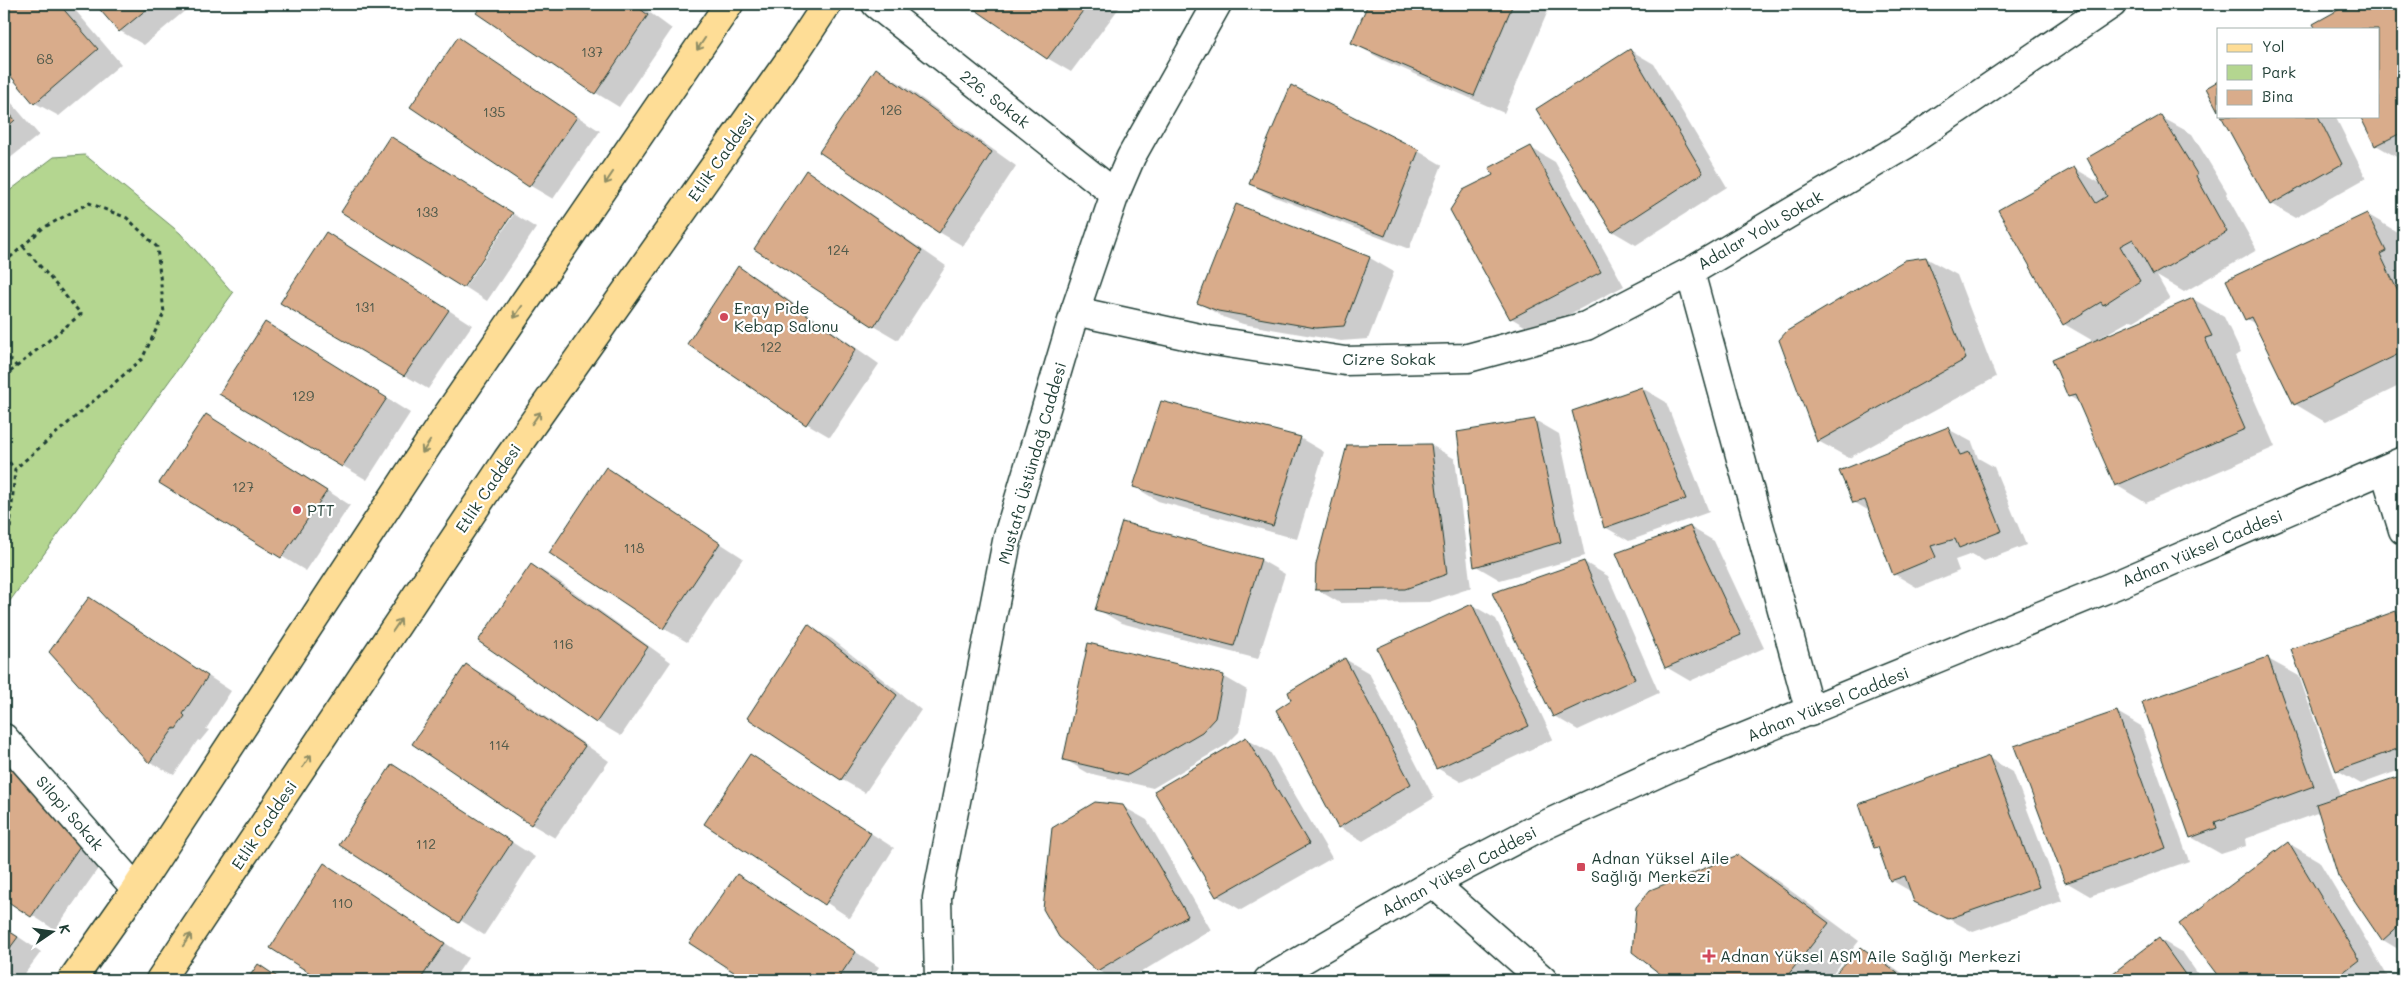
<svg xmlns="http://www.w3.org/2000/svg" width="2407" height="984" font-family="Mali,sans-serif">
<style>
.green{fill:#b4d690;stroke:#6a8a62}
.shadow{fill:#0003}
.building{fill:#d9ac8b;stroke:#1f3d34}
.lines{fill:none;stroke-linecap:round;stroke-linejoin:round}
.minor-casing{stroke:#1f3d34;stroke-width:31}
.tertiary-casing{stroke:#1f3d34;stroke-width:31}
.primary-casing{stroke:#1f3d34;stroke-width:31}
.path{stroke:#1f3d34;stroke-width:3;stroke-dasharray:4 4;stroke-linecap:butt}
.minor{stroke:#fff;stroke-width:28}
.tertiary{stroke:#fff;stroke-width:28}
.primary{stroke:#fedd96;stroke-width:28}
.oneway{stroke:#8e8d65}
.poi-dot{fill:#d1495b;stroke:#fff;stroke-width:2}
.labels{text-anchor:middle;stroke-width:4.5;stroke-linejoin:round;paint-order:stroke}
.number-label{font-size:14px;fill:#4e594a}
.street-label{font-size:16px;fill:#1f3d34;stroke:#fff}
.poi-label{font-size:16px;fill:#1f3d34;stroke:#fff;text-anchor:start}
</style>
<rect width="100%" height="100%" fill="#fff"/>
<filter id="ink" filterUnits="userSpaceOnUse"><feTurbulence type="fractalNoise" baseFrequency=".02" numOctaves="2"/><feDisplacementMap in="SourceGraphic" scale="10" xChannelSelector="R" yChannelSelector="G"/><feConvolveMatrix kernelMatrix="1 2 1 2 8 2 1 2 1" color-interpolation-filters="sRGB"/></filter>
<g filter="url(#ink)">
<path class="green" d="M85 155 180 233 233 293 7 605 4 601V195L54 157Z"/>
<path class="shadow" d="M4 4H70L121 64 59 116 35 103 4 66Z
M97 4H193L144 45 120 31Z
M484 4H638L672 29 619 107 596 93 478 13Z
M679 4H690L687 8Z
M969 4H1122L1071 72 1047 58Z
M1369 4H1551L1504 113 1383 60 1353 43Z
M2351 4H2403V157L2400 159 2376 145 2378 29 2315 25Z
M458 39 600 131 553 199 529 185Z
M1630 50 1654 64 1727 187 1636 245 1612 231Z
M876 70 900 83 1016 166 963 246 939 232Z
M4 94 39 135 4 163Z
M2223 116H2335L2366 178 2295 218 2271 204Z
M2161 117 2192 134 2227 192 2226 194 2257 250 2184 292 2157 276 2170 299 2134 321 2131 320 2101 337 2102 339 2193 299 2224 317 2241 353 2235 356 2275 447 2146 503 2116 485 2079 402 2069 396 2095 342 2064 324 2074 168 2103 185Z
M1531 148 1555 162 1624 286 1535 332 1511 318 1494 176Z
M1418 151 1442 165 1409 249 1275 197 1251 184Z
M806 172 830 186 946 266 898 340 874 326Z
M1237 206 1370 258 1394 272 1368 339 1341 341 1243 324 1223 317 1199 303Z
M514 214 536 228 487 301 465 287Z
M2367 214 2397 232 2403 244V384L2325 422 2295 404 2256 324 2246 319Z
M351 248 472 325 428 389 282 303Z
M1926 258 1957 275 1996 377 1849 458 1818 441Z
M739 268 763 282 879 364 830 437 806 423Z
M289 337 410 413 367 480 220 394Z
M1642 388 1666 402 1709 512 1629 541 1605 527Z
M1535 420 1559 434 1585 556 1500 580 1476 566Z
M230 429 350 505 306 571 160 483Z
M1948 429 1972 442 1978 458 1994 467 2026 545 1984 561 1972 554 1955 560 1959 571 1918 588 1894 574 1871 512 1854 502Z
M1300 438 1324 452 1297 539 1158 501 1135 487Z
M1431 445 1455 459 1471 588 1429 602 1340 603 1316 589Z
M606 469 743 558 687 642 663 628Z
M1123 524 1261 560 1285 574 1258 659 1121 623 1097 609Z
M1690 527 1714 541 1764 648 1690 681 1666 667Z
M1584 562 1608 576 1659 693 1578 730 1554 716Z
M532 565 556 579 671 662 621 736 597 722 480 641Z
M90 598 231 691 206 729 209 730 200 741 198 740 174 775 150 762 50 652Z
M1472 605 1496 619 1553 739 1461 782 1437 768Z
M2396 612 2403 617V769L2361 784 2337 770Z
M808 625 832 639 921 710 865 793 841 779Z
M1345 659 1369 673 1434 798 1363 841 1339 827Z
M2268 659 2299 676 2341 796 2403 776V952L2383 940 2339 875 2320 812 2245 839 2246 846 2221 854 2191 837Z
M467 665 491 679 609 761 555 838 531 824Z
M1223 676 1247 690 1239 732 1226 745 1153 788 1088 773 1064 759Z
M2117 712 2141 726 2189 861 2090 896 2066 882Z
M1246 739 1270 752 1332 858 1241 910 1217 896Z
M750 756 894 848 850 918 706 824Z
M1989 758 2013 772 2062 901 1973 932 1915 901 1912 892 1891 880 1880 850 1875 847Z
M4 765 39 786 104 860 55 930 4 897Z
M416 780 535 857 484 935 341 845Z
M1122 806 1147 820 1211 930 1128 980H1115L1097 970Z
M2288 843 2319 861 2388 977 2385 980H2222L2181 924Z
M1738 856 1768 874 1859 941 1828 980H1670L1633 952Z
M325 864 468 958 453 980H323L272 947Z
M737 875 879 967 870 980H748L691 942Z
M4 927 41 952 20 980H4Z
M2159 939 2183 953 2202 980H2106Z
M1862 948 1892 966 1912 980H1831Z"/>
<path class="building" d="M4 4H59L98 49 34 104 4 68Z
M95 4H153L119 32Z
M483 4H634L648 15 595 94 476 13Z
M967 4H1088L1047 59Z
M1368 4H1513L1474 96 1351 43Z
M2349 4H2398L2403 15V132L2375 146 2360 116H2378V29H2316L2313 24Z
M458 37 577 117 529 187 410 107Z
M1630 49 1703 173 1612 232 1536 109Z
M876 68 992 152 939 233 819 152Z
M2218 81V111L2206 88Z
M1291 85 1419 150 1385 236 1249 184Z
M4 107 15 120 4 130Z
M2161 115 2197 174 2196 176 2227 232 2153 275 2133 239 2120 246 2140 281 2103 305 2101 302 2063 325 1998 210 2074 167 2096 203 2107 196 2087 158Z
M2221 116H2318L2342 164 2270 205Z
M390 136 513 213 463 288 341 212Z
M1531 146 1601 272 1510 319 1450 210 1463 190 1493 175 1489 168Z
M806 170 922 251 874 327 754 249Z
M2403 188V204L2397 191Z
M1236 204 1370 257 1344 326 1316 328 1218 311 1197 303Z
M2367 213 2386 251 2380 254 2403 302V352L2294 405 2251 317 2245 320 2226 280Z
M326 232 449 310 404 376 280 303Z
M1926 257 1966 359 1817 442 1779 340 1787 331 1905 260Z
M738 266 856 349 806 425 687 344Z
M2193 298 2212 336 2205 338 2245 429 2115 486 2075 395 2068 397 2052 359Z
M265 322 387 398 342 467 219 394Z
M1642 387 1686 499 1604 528 1572 411Z
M1161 401 1301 437 1273 526 1133 487Z
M206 414 327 491 281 558 159 483Z
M1535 419 1561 542 1474 567 1457 432Z
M1948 427 1960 455 1970 452 2002 531 1959 548 1955 539 1931 546 1936 557 1893 575 1865 500 1853 503 1839 471Z
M1431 444 1447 574 1405 589 1315 590 1316 564 1347 445Z
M606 467 720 543 663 629 549 553Z
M1122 522 1261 559 1234 646 1095 610Z
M1690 526 1741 635 1665 668 1616 553Z
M1584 561 1635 679 1553 717 1492 593Z
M531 564 648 647 596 723 478 641Z
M89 597 208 676 183 714 185 716 176 729 174 728 149 763 49 652Z
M1472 604 1529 726 1436 769 1377 648Z
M2396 611 2403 634V747L2336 771 2291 649Z
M808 624 897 695 841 780 747 718Z
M1088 643 1224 675 1215 718 1202 732 1128 775 1063 760Z
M2268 657 2314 786 2215 822 2217 828 2190 838 2142 702Z
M1345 658 1411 784 1338 828 1276 710 1291 700 1288 692Z
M466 664 585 746 531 825 412 744Z
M2117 711 2166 848 2065 883 2014 746Z
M1246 737 1309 844 1216 897 1154 791Z
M750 754 871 833 825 905 704 824Z
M1989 756 2039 887 1948 919 1914 902 1905 876 1890 881 1878 847 1874 848 1859 804Z
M4 764 14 771 80 846 31 917 4 899Z
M392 764 512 842 459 923 339 845Z
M2403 775V922L2382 941 2338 876 2316 804Z
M1095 802 1123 805 1188 916 1097 971 1059 937 1043 909 1052 828Z
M2288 842 2359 960 2333 980H2221L2179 924Z
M1738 855 1829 923 1784 980H1668L1632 952 1636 907 1650 890Z
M324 863 445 943 420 980H321L270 948Z
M737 874 856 952 837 980H746L689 943Z
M4 928 18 937 4 956Z
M2159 938 2189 980H2104Z
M1861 947 1907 980H1829Z
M258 964 282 980H247Z"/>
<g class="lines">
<g class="minor-casing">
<path id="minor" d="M876 4 1115 194
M1075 311 1208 340 1345 361 1468 358 1586 326 1690 272
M2385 471 2403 530
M1810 712 1690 272 1905 145 2112 4
M4 738 136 889
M1433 883 1543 980"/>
</g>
<g class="tertiary-casing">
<path id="tertiary" d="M939 980 937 898 1008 536 1075 311 1115 194 1131 157 1217 4
M1268 980 1433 883 1532 831 1669 768 2123 582 2403 461"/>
</g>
<g class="primary-casing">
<path id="primary" d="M72 980 136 889 446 417 729 4
M160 980 507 460 798 48 827 4"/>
</g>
<path class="path" d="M4 263 43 228 89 203 127 218 157 247 164 313 142 359 15 469 10 529 4 536
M4 352 17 367
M4 377 81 314 22 245
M4 456 15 469"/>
<use href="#minor" class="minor"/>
<use href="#tertiary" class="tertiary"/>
<use href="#primary" class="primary"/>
</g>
<defs><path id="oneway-shaft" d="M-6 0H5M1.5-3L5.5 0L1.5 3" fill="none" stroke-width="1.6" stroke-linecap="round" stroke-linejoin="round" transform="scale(1.25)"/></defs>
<g class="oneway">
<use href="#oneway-shaft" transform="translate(701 44) rotate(124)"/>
<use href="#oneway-shaft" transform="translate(609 178) rotate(124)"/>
<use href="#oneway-shaft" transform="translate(518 312) rotate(124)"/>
<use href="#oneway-shaft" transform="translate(536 418) rotate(-55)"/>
<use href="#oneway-shaft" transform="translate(426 447) rotate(123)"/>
<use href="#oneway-shaft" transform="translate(397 625) rotate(-56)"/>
<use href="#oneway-shaft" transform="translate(307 761) rotate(-56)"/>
<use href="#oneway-shaft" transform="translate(187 940) rotate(-56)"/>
</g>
</g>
<g class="poi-dot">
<circle cx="724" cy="317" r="5"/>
<circle cx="297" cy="510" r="5"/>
<rect x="1576" y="862" width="10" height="10" rx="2.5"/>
<path d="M1706.5 948.5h5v5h5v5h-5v5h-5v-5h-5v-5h5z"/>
</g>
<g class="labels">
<g class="number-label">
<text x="592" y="57">137</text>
<text x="45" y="64">68</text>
<text x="891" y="115">126</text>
<text x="494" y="117">135</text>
<text x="427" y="217">133</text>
<text x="838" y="255">124</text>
<text x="365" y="312">131</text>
<text x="771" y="352">122</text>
<text x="303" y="401">129</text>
<text x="243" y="492">127</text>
<text x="634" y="553">118</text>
<text x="563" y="649">116</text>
<text x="499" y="750">114</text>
<text x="426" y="849">112</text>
<text x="342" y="908">110</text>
</g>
<g class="street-label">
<text transform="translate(995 99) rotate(38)" y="6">226. Sokak</text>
<text transform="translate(721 157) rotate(-55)" y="6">Etlik Caddesi</text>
<text transform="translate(1760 230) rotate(-30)" y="6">Adalar Yolu Sokak</text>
<text x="1389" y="365">Cizre Sokak</text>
<text transform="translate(1032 463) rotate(-74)" y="6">Mustafa Üstündağ Caddesi</text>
<text transform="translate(488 488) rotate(-56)" y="6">Etlik Caddesi</text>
<text transform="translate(2202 548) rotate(-23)" y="6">Adnan Yüksel Caddesi</text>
<text transform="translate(1828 704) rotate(-22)" y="6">Adnan Yüksel Caddesi</text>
<text transform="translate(70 813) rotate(49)" y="6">Silopi Sokak</text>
<text transform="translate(264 825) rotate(-56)" y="6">Etlik Caddesi</text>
<text transform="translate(1459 871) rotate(-28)" y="6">Adnan Yüksel Caddesi</text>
</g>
<g class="poi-label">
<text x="734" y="314">Eray Pide<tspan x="734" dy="18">Kebap Salonu</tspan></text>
<text x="307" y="516">PTT</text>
<text x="1591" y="864">Adnan Yüksel Aile<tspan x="1591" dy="18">Sağlığı Merkezi</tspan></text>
<text x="1720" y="962">Adnan Yüksel ASM Aile Sağlığı Merkezi</text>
</g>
</g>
<rect width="2407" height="984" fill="none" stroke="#fff" stroke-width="20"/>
<rect x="10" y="10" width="2387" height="964" fill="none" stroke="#1f3d34" stroke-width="2" filter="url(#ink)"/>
<rect x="2217" y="28" width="162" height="90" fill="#ffffff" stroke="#a5b1ae"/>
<rect x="2227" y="44" width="25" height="8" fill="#fedd96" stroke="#a5b1ae"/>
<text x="2262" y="52" font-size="15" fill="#1f3d34">Yol</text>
<rect x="2227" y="65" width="25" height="15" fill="#b4d690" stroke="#a5b1ae"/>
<text x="2262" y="78" font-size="15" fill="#1f3d34">Park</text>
<rect x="2227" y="90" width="25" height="15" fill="#d9ac8b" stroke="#a5b1ae"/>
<text x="2262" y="102" font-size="15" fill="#1f3d34">Bina</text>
<g transform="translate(52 932) rotate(77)" stroke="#ffffff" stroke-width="4" paint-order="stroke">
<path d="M0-4L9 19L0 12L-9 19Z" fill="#1f3d34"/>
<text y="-8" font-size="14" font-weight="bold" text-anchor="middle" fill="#1f3d34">K</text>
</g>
</svg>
